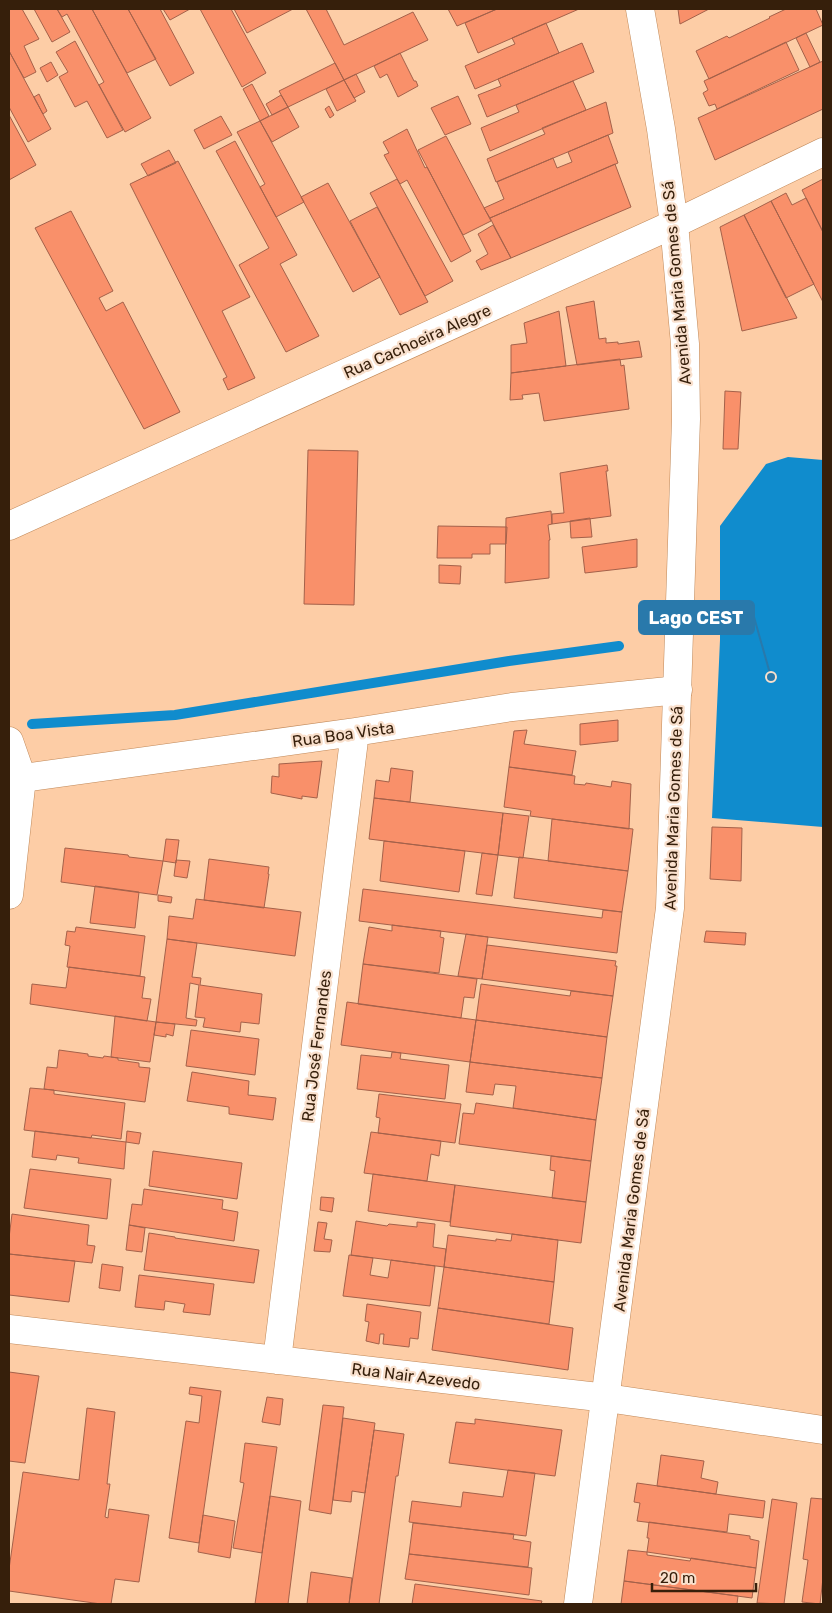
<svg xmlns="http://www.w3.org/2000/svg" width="832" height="1613" font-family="Rubik,sans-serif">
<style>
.water{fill:#108ccd}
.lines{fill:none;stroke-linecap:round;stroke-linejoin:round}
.stream{stroke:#108ccd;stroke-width:10}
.building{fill:#f9906a;stroke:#a4614a}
.street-casing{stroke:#c08858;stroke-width:29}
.secondary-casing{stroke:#c08858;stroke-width:29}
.street{stroke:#fff;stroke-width:28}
.secondary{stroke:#fff;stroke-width:28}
.labels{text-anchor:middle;stroke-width:4.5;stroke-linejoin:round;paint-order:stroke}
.street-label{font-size:16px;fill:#361f0b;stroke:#f9e0cd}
.leader{fill:none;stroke:#2979ab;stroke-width:2}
.callout-dot{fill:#2979ab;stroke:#f9e0cd;stroke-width:2}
.callout{fill:#2979ab;stroke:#2979ab;stroke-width:2}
.callout-label{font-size:18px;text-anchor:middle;font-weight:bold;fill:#fff}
</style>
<rect width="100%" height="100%" fill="#fdcda6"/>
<path class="water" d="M788 457 823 460V827L712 818 720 640V526L766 464Z"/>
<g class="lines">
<path class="stream" d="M32 724 175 715 509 661 619 646"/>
</g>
<path class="building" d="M9 9H22L39 39 24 46 36 72 24 78 9 51Z
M34 9H57L70 32 52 42Z
M57 9H92L151 118 125 132 99 85 104 82 67 14 62 17Z
M92 9H128L156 59 127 73Z
M128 9H160L194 73 170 86Z
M163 9H190L170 20Z
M200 9H231L266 73 242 87Z
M234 9H293L247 33Z
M306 9H326L344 45 413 12 428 40 344 80Z
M448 9H497L457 26Z
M497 9H579L478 53 465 23Z
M678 9H709L680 24Z
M786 9H816L823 25 709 79 696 51 727 36 729 38 770 18 769 17Z
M546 23 559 53 475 89 465 66 515 44 512 38Z
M806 33 820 62 810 67 796 38Z
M75 41 123 130 107 138 87 101 75 107 59 77 68 72 56 52Z
M786 42 799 70 717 109 715 104 709 106 703 93 708 90 704 81Z
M582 43 594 72 487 117 478 95 501 86 498 79Z
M9 51 51 129 28 142 9 107Z
M400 53 414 81H416L418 86 398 97 387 74 380 78 374 66Z
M823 61V109L715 160 698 118Z
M51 62 58 75 47 82 40 68Z
M335 63 344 80 288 107 279 91Z
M356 74 365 92 354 98 344 80Z
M344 80 356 101 337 111 326 89Z
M573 81 586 110 490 151 481 128 519 112 516 105Z
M252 84 269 116 260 121 243 89Z
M39 94 47 111 43 114 34 97Z
M281 95 288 107 272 115 266 104Z
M458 96 471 124 445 135 431 108Z
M606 102 613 133 496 182 487 159 545 134 542 128Z
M329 106 334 115 330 118 325 109Z
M288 107 299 127 272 142 260 121Z
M9 115 36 165 9 180Z
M221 116 232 135 204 149 194 130Z
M260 121 304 202 276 217 260 187 265 184 237 132Z
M407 129 425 168 427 167 471 251 451 262 407 180 400 184 384 155 389 153 383 142Z
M608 135 618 163 490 218 484 208 504 199 497 182 553 158 557 168 572 162 568 152Z
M446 136 491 221 463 235 418 150Z
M235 141 297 255 280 264 319 336 286 352 239 265 269 248 216 151Z
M169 150 176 163 148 176 141 164Z
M178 161 250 297 222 311 255 378 228 390 223 379 227 377 130 184Z
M615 164 631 207 511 258 490 218Z
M397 179 453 281 425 296 370 193Z
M823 179V232L802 190Z
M328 183 380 277 353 292 301 197Z
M786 193 792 205 806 198 823 232V302L771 201Z
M771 201 814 284 786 298 744 215Z
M377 207 428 302 400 315 350 221Z
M71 211 113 291 99 298 106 311 123 302 180 412 144 429 35 228Z
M744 215 797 318 742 331 720 227Z
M493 225 511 258 481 270 476 261 488 254 478 234Z
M594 301 599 339 606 338V343L618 342V344L639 341 642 357 577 365 566 307Z
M559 311 566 366 511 373V345L527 343 524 323Z
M620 359 621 366 624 365 629 409 544 421 539 393 522 395 523 399 510 400 511 373Z
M725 391 741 392 738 449H723Z
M308 450 358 451 354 605 304 604Z
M607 465 608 471H606L611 516 552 524V514L564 513 560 473Z
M551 511 552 524 548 525 550 540H549V578L505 583 506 518Z
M590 518 592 537 571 538 570 521Z
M438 526 507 527 506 544H490V554H472V558H437Z
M637 539V567L585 573 582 547Z
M439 565 461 566 460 584 439 583Z
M618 720V741L580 745V724Z
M527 730 524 744 576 751 572 775 509 767 514 731Z
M322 761 317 798 302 796V799L271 793 272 776 279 777V764Z
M509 767 575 776 574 784 585 785 586 783 611 787 612 781 631 784 629 829 530 816 531 811 504 807Z
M391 768 413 771 410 802 374 798 376 780 389 782Z
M374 798 503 813 498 855 369 839Z
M503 813 529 816 523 858 498 855Z
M552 819 633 829 628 871 548 861Z
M712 827 742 828 741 881 710 879Z
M166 839 179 840 176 863 163 861Z
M384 841 465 851 459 892 380 881Z
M65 848 128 855 129 857 163 861 157 895 61 882Z
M482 853 498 855 492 896 476 894Z
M519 857 628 871 622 912 514 898Z
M209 859 269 867 268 874H269L264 908 204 900Z
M176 860 190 861 187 878 174 876Z
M95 886 139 892 135 928 90 923Z
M363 889 602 918 603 910 622 912 617 953 359 921Z
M158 895 172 897 171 903 158 901Z
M196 899 301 912 295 956 167 939 169 916 193 919Z
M392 925 441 931 440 937 444 938 439 973 363 964 369 927 392 931Z
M76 927 145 936 140 976 67 967 70 946 65 945 67 931 75 932Z
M706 931 746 933 745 945 704 942Z
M466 934 488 937 482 979 458 976Z
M167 939 197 943 192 977 201 978 200 985 262 994 259 1024 241 1022 240 1032 203 1027 205 1018 195 1017 199 985 190 983 186 1018 197 1020 196 1026 156 1022Z
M487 945 616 961 615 966H617L613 996 482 979Z
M363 964 477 979 474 998 464 997 461 1018 358 1004Z
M69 967 145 977 142 998 151 999 147 1021 30 1004 32 984 66 988Z
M481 984 570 996 571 991 613 996 607 1037 476 1020Z
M347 1002 476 1020 470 1062 341 1045Z
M115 1016 156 1022 150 1062 111 1057Z
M476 1020 607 1037 602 1078 470 1062Z
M156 1022 175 1024 173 1036 166 1034V1037L154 1035Z
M191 1030 259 1039 255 1075 186 1066Z
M59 1050 88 1054V1056L103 1058 104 1056 118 1058V1060L139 1063V1067L150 1068 145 1102 44 1089 47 1067 57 1068Z
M392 1052 401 1053 400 1059 449 1065 445 1099 357 1089 361 1055 391 1058Z
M470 1062 602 1078 596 1120 513 1108 516 1086 495 1084 493 1095 466 1092Z
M192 1072 249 1081 248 1095 276 1098 273 1120 229 1114V1107L187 1101Z
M30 1088 54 1090V1094L125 1103 121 1139 92 1135 91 1138 24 1130Z
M379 1094 461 1104 455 1143 378 1133 380 1118 376 1117Z
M476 1103 596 1120 591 1161 459 1144 463 1113 474 1114Z
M35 1131 126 1142 124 1169 78 1163 79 1158 57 1155 56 1160 32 1157Z
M127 1131 141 1133 139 1144 126 1142Z
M371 1132 441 1141 439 1156 431 1154 427 1181 364 1173Z
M153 1151 242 1163 237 1199 149 1186Z
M551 1156 591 1161 586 1202 552 1198 555 1171 550 1170Z
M30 1169 111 1179 107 1219 24 1208Z
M373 1174 455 1185 450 1222 368 1211Z
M455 1185 586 1202 581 1243 450 1226Z
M144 1189 223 1200 222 1209 238 1212 234 1241 129 1225 132 1204 142 1205Z
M321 1197 334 1198 332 1212 320 1210Z
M12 1214 89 1225 87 1245 95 1246 92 1263 9 1254V1238Z
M356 1221 387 1226 389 1224 417 1227V1222L435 1224 433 1247 446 1249 444 1267 351 1255Z
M318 1222 327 1223 324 1239 332 1240 330 1252 314 1251Z
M129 1225 145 1228 142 1252 126 1250Z
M149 1233 175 1237V1238L259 1250 254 1283 144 1270Z
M512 1234 558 1240 554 1282 444 1267 448 1235 496 1241V1239L511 1241Z
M9 1254 75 1261 69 1302 9 1295Z
M349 1255 373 1258 370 1275 388 1278 391 1260 435 1266 430 1306 343 1296Z
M102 1264 123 1267 120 1291 99 1288Z
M444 1267 554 1282 549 1324 438 1308Z
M139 1275 214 1284 210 1315 183 1312 185 1304 165 1301 164 1310 135 1307Z
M367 1304 421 1312 418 1339 410 1338 409 1347 383 1344 384 1334H380L379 1344 366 1341 369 1322 365 1321Z
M438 1308 573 1328 568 1370 432 1350Z
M9 1372 39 1376 25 1463 9 1461Z
M190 1387 221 1391 199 1543 169 1538 186 1421 199 1423 202 1396 189 1394Z
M267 1397 283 1399 280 1425 262 1422Z
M323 1405 344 1407 331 1514 309 1510Z
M87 1408 115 1412 107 1484H110L105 1517 108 1518 109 1509 149 1515 139 1582 115 1579 111 1604H101L9 1591V1569L23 1472 79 1480Z
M343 1418 375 1423 365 1493 352 1491 351 1502 333 1500Z
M475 1419 562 1430 555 1476 449 1463 456 1422 475 1424Z
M374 1430 404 1434 398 1476H396L379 1604H349Z
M245 1443 277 1447 262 1553 233 1548 244 1483 240 1482Z
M661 1455 704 1461 701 1478 718 1482 716 1494 657 1486Z
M508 1470 535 1473 526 1536 409 1522 412 1501 461 1507 463 1492 503 1497Z
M637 1483 765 1501 763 1518 729 1514 727 1532 637 1521 640 1503 634 1502Z
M270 1496 301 1501 288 1604H255Z
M811 1498 823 1499V1578L820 1604 802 1602 808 1560 803 1559Z
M772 1499 797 1503 784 1604 757 1603Z
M203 1515 235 1521 230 1558 198 1552Z
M649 1522 750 1536V1539L759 1541 756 1568 647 1552 649 1538H647Z
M413 1523 514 1534 513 1539 531 1542 528 1567 409 1554Z
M628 1550 647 1552V1555L690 1561 691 1558 756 1568 752 1598 624 1581Z
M409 1554 532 1568 529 1595 405 1579Z
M311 1572 352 1578 349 1604H307Z
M624 1581 738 1596 737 1604H621Z
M415 1584 542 1601 541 1604H412Z"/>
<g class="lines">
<g class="street-casing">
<path id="street" d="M9 526 674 224 823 152
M9 741 22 778 9 895
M9 780 355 732 512 707 678 690
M9 1329 607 1398 823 1430
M277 1360 355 732"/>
</g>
<g class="secondary-casing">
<path id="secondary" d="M578 1604 670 908 686 419 685 344 674 224 661 129 640 9"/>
</g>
<use href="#street" class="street"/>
<use href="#secondary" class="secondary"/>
</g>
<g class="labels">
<g class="street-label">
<text transform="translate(676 283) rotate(-95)" y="6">Avenida Maria Gomes de Sá</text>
<text transform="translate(417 341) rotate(-24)" y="6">Rua Cachoeira Alegre</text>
<text transform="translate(343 734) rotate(-8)" y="6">Rua Boa Vista</text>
<text transform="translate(673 808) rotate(-88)" y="6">Avenida Maria Gomes de Sá</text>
<text transform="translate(316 1046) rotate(-83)" y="6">Rua José Fernandes</text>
<text transform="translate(631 1210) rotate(-83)" y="6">Avenida Maria Gomes de Sá</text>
<text transform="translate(416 1376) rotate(7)" y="6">Rua Nair Azevedo</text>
</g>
</g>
<path class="leader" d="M771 677L754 617"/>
<circle class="callout-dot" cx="771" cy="677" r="5"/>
<rect class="callout" x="639" y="601" width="115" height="33" rx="5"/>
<g class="callout-label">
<text x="696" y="624">Lago CEST</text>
</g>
<rect width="832" height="1613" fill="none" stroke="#361f0b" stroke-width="20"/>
<path d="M652 1583v8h104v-8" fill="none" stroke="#361f0b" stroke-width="2.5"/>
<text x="660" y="1583" font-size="15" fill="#361f0b" stroke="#f9e0cd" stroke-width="4" paint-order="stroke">20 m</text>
</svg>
